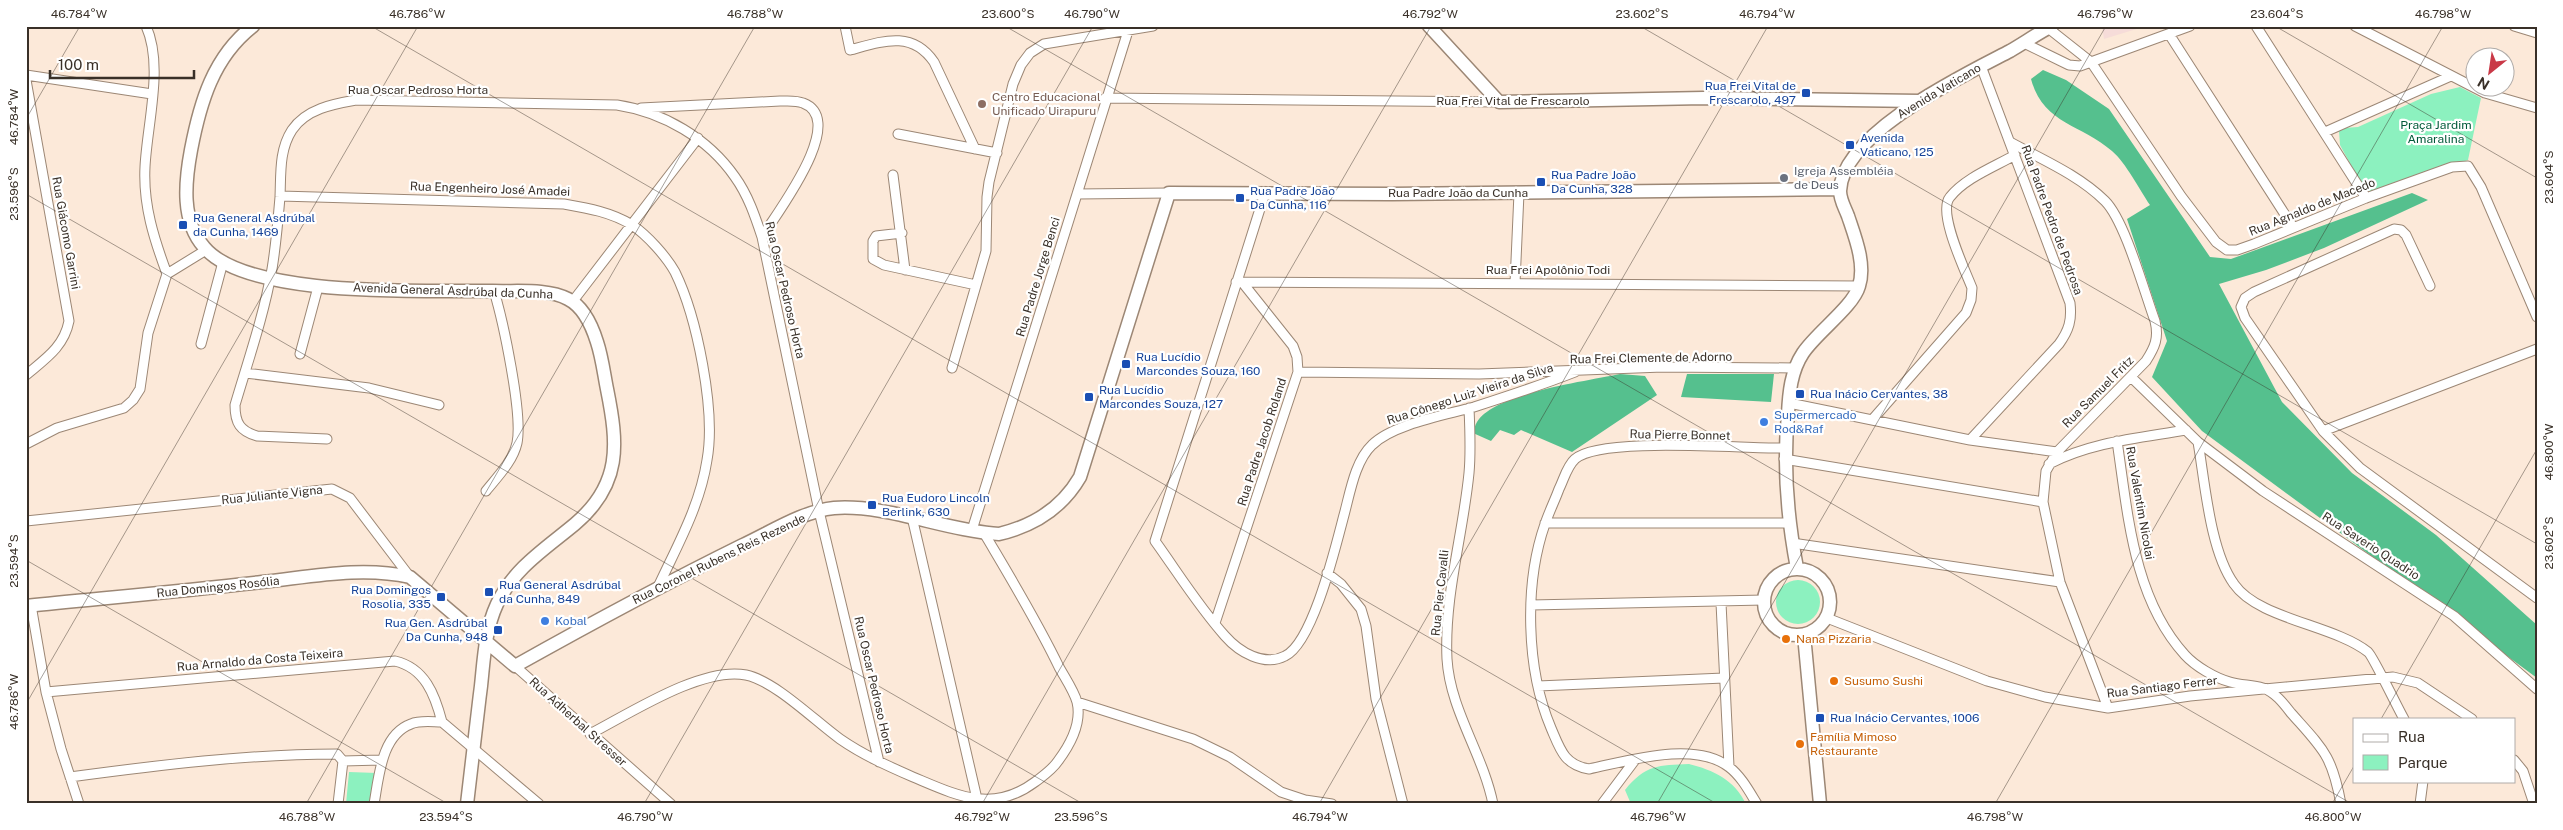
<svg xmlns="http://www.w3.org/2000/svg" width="2563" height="830" font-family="'Public Sans',sans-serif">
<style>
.industrial{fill:#f6dcd9}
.green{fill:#8cf1bf}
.forest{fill:#55c08e}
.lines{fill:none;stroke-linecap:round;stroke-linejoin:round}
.street-casing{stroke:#9c8775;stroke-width:11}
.secondary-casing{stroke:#9c8775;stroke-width:15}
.street{stroke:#fff;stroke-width:9}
.secondary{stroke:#fff;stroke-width:12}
.ticks{fill:none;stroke:#393028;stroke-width:1;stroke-opacity:0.45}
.transit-dot{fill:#1a4fb4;stroke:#fff;stroke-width:2}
.education-dot{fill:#8d6e63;stroke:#fff;stroke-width:2}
.worship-dot{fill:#6b7280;stroke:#fff;stroke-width:2}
.shop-dot{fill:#3f7fe0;stroke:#fff;stroke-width:2}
.food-dot{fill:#e8710a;stroke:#fff;stroke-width:2}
.labels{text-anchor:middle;stroke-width:4.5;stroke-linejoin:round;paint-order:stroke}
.transit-label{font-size:12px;fill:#164399;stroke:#fff;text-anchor:start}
.street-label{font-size:12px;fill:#393028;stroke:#fff}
.education-label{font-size:12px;fill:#785e54;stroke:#fff;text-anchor:start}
.park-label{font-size:12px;fill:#005939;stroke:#fff}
.worship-label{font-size:12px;fill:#5b616d;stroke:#fff;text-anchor:start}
.shop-label{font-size:12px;fill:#366cbe;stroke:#fff;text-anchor:start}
.food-label{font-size:12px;fill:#c56008;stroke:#fff;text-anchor:start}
.neatline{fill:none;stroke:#393028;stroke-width:2}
.ticks-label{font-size:12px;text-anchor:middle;fill:#393028}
</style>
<rect width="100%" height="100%" fill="#fce9d9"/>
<path class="industrial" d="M2102 26H2143V27L2104 39Z"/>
<path class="green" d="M2460 87 2481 98 2468 160 2367 195 2340 145 2339 131 2344 128 2358 127 2431 94Z
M1776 602a22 22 0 1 1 44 0a22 22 0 1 1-44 0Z
M1689 764C1713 770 1735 780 1746 804H1631L1625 790C1645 765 1659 765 1689 764Z
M349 772 377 773 372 804H346Z"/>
<path class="forest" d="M2043 70 2066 80 2109 109 2210 257 2231 259 2412 193 2428 200 2324 248 2266 270 2219 284 2282 402 2352 473 2436 535 2537 625V678L2202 431 2152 377 2167 341 2127 219 2150 205C2139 189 2126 163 2112 151 2081 124 2043 124 2031 79Z
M1620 374 1645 376 1657 395 1572 452 1521 430 1514 435 1500 430 1491 441 1473 433C1474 430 1475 425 1477 422 1494 393 1588 381 1620 374Z
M1687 374H1774L1771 402 1681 397Z"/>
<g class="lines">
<g class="street-casing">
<path id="street" d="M146 26C164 66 147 124 145 167 143 205 154 239 167 274
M845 26 850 50C883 41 912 30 934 62L975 149
M2256 26 2366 198
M2355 26 2485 93 2537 108
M2514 26 2537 33
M2048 28 2091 62 2181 196 2216 242 2227 250H2237L2254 244 2366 198 2452 167 2468 166 2481 187 2537 317
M2169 34 2293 227
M2024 43 2069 65 2080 66 2190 26
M26 75 152 94
M26 80 69 321C64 347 45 359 26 375
M1105 98 1499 102
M641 108 780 101C787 101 796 100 803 103 849 120 776 214 762 237
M2325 132 2451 76
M898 134 997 153
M2010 142C2041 159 2079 175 2105 201 2125 221 2144 291 2155 321 2159 338 2155 347 2146 361L2057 452 2046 471 2043 502 2060 582 2108 708
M893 175 905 270
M1265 193 1155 541C1178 573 1199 607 1225 636 1239 652 1264 667 1285 656 1313 643 1336 545 1344 515 1350 493 1355 461 1372 445 1393 424 1446 415 1474 407 1508 396 1542 385 1575 372
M1077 194 1169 193
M280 196 564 204C587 208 611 212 632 225 647 235 666 256 675 272 697 317 716 411 707 460 700 506 677 546 658 587
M902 233 876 236 873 241V259L884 265 976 285
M167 274 206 250
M1236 282 1859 286
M1515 283 1519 193
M2430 286 2406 235 2401 230 2394 229 2254 292 2245 298 2241 307 2245 318 2323 431 2360 468 2537 598
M573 301 698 138
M201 344 223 262
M300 354 318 287
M952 368 986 251 987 197 989 182 1013 84 1021 65 1030 53 1044 44 1153 26
M1298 372 1479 374 1663 367 1795 368
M245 373 369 388 439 405
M2131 377 2198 442 2263 491 2454 616 2537 689
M1789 403 1970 440 2057 452
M1469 408C1470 430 1471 452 1469 473 1463 535 1444 596 1447 659 1450 710 1483 754 1493 804
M1872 420 1966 313 1971 300 1972 288C1965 270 1937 212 1950 197 1965 178 1994 167 2015 155
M2323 431 2537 349
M327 439 257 436C240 431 235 423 235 405 248 361 264 315 272 269 276 245 278 221 280 197 281 174 279 150 292 130 306 109 333 104 356 100L617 105C663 112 708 138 735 177 748 195 755 216 762 237L819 511 879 762
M1970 440 2059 344C2069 330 2072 320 2070 303L1981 66
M2117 441C2128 514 2133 598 2185 655 2195 666 2215 678 2230 682 2241 685 2252 685 2263 688 2275 692 2284 704 2291 713 2323 749 2332 755 2341 804
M2198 442C2205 483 2210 551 2234 584 2258 619 2334 625 2368 652 2373 656 2398 709 2404 719
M26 444 57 428 124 408 133 400 140 389 148 333 167 274
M1784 459 2043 502
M2049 464C2091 442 2140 438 2186 430
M486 491C498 476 513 461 517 443 523 414 503 321 494 291
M912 517 977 799
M26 521 332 489 350 498 410 577
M1545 523H1789
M972 530 1128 31
M1792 543 2060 582
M1327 573 1341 584 1361 609 1366 626 1376 699 1403 804
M1721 603 1729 766
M31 605 46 692 61 749 79 804
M1531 605 1764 600
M1827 618 1987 681 2045 697 2108 708 2190 696 2393 677 2418 683 2472 719
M1215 623 1298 372 1297 357 1293 346 1242 282
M515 666 671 804
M1538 686 1724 678
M46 692 395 661C425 668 435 695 442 722
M1077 702 1193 739 1230 757 1281 792 1305 800 1332 804
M590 734C629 714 702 666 746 675 775 681 815 721 840 739 863 755 888 766 913 777 956 795 992 814 1035 782 1044 775 1052 770 1058 761 1070 745 1082 723 1077 702 1074 691 1065 678 1059 667 1037 621 1010 577 984 533
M2514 760 2523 771 2534 804
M343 761 381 760
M70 777C159 765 248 754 337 754L343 761
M338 804 343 761
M374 804C379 777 381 735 411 724 420 720 432 722 442 722L539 804
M1602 804 1635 760
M1757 804C1749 791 1741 776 1729 767 1694 740 1628 761 1589 769 1564 765 1560 749 1551 728 1526 669 1524 584 1545 524 1549 512 1555 500 1559 489 1564 479 1567 466 1575 459 1600 436 1745 449 1785 448
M2420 804 2423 781"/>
</g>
<g class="secondary-casing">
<path id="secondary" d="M253 26C213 57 200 103 191 150 185 182 181 221 204 247 247 299 427 290 492 291 516 292 547 288 568 299 584 307 592 326 597 342 602 357 604 374 607 389 618 444 622 484 575 524 545 549 514 568 497 604 485 630 484 658 481 686 476 725 472 764 467 804
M1429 26 1499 102 1704 98 1920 101
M1797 568C1787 516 1783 467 1788 414 1789 393 1791 371 1803 353 1817 332 1853 307 1859 286 1866 264 1855 237 1848 216 1845 208 1840 200 1840 191 1842 133 1964 75 2010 51 2024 43 2038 33 2052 26
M1764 602a33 33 0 1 1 66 0a33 33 0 1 1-66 0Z
M26 606C105 598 183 591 262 582 310 577 361 566 410 577L515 666C590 624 666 583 743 545 771 532 803 511 834 508 887 504 946 531 999 534 1033 526 1062 508 1080 477L1169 193 1392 194 1840 189
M1804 635 1820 804"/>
</g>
<use href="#street" class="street"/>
<use href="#secondary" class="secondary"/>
</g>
<path class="ticks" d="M371 26 1717 804M1005 26 2352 804M1640 26 2537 544M2275 26 2537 178M26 119 80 26M26 194 1083 804M26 560 448 804M26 704 418 26M2381 719 2537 449M306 804 755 26M644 804 1093 26M982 804 1431 26M1319 804 1768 26M1657 804 2106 26M1995 804 2443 26M2332 804 2354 766"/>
<g class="transit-dot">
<rect x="1801" y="88" width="10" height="10" rx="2.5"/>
<rect x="1845" y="140" width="10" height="10" rx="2.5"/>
<rect x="1536" y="177" width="10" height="10" rx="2.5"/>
<rect x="1235" y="193" width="10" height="10" rx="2.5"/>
<rect x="178" y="220" width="10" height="10" rx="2.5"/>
<rect x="1121" y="359" width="10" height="10" rx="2.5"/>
<rect x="1795" y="389" width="10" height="10" rx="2.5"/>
<rect x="1084" y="392" width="10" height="10" rx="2.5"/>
<rect x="867" y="500" width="10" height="10" rx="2.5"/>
<rect x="484" y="587" width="10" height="10" rx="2.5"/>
<rect x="436" y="592" width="10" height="10" rx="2.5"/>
<rect x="493" y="625" width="10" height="10" rx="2.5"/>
<rect x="1815" y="713" width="10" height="10" rx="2.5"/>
</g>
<circle class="education-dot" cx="982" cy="104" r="5"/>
<circle class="worship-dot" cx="1784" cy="178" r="5"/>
<g class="shop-dot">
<circle cx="1764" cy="422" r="5"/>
<circle cx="545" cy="621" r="5"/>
</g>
<g class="food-dot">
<circle cx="1786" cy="639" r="5"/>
<circle cx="1834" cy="681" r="5"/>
<circle cx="1800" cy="744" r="5"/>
</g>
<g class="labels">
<g class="transit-label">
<text x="1796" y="90" text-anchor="end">Rua Frei Vital de<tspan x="1796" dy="14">Frescarolo, 497</tspan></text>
<text x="1860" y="142">Avenida<tspan x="1860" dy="14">Vaticano, 125</tspan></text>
<text x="1551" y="179">Rua Padre João<tspan x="1551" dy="14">Da Cunha, 328</tspan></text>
<text x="1250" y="195">Rua Padre João<tspan x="1250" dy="14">Da Cunha, 116</tspan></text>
<text x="193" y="222">Rua General Asdrúbal<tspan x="193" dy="14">da Cunha, 1469</tspan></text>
<text x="1136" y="361">Rua Lucídio<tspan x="1136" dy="14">Marcondes Souza, 160</tspan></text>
<text x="1099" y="394">Rua Lucídio<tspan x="1099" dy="14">Marcondes Souza, 127</tspan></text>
<text x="1810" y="398">Rua Inácio Cervantes, 38</text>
<text x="882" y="502">Rua Eudoro Lincoln<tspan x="882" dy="14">Berlink, 630</tspan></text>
<text x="499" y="589">Rua General Asdrúbal<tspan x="499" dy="14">da Cunha, 849</tspan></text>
<text x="431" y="594" text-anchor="end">Rua Domingos<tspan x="431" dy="14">Rosolia, 335</tspan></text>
<text x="488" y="627" text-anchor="end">Rua Gen. Asdrúbal<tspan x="488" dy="14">Da Cunha, 948</tspan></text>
<text x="1830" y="722">Rua Inácio Cervantes, 1006</text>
</g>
<g class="street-label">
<text x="418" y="94">Rua Oscar Pedroso Horta</text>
<text transform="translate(1939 91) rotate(-31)" y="4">Avenida Vaticano</text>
<text x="1513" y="105">Rua Frei Vital de Frescarolo</text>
<text transform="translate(490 189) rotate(2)" y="4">Rua Engenheiro José Amadei</text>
<text x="1458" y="197">Rua Padre João da Cunha</text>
<text transform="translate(2312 207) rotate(-22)" y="4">Rua Agnaldo de Macedo</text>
<text transform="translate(2052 220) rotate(70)" y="4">Rua Padre Pedro de Pedrosa</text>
<text transform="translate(66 233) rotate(80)" y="4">Rua Giácomo Garrini</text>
<text x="1548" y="274">Rua Frei Apolônio Todi</text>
<text transform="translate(1038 277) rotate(-73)" y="4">Rua Padre Jorge Benci</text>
<text transform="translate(785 290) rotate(77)" y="4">Rua Oscar Pedroso Horta</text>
<text transform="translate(453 291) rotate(2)" y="4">Avenida General Asdrúbal da Cunha</text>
<text transform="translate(1651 358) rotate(-1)" y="4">Rua Frei Clemente de Adorno</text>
<text transform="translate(2098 392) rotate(-45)" y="4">Rua Samuel Fritz</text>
<text transform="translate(1470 394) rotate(-18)" y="4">Rua Cônego Luiz Vieira da Silva</text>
<text transform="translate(1680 435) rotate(1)" y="4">Rua Pierre Bonnet</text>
<text transform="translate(1262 442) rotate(-72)" y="4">Rua Padre Jacob Roland</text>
<text transform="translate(272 495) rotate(-6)" y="4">Rua Juliante Vigna</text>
<text transform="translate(2140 503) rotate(80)" y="4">Rua Valentim Nicolai</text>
<text transform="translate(2371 546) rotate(33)" y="4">Rua Saverio Quadrio</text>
<text transform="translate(719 559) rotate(-26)" y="4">Rua Coronel Rubens Reis Rezende</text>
<text transform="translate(218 587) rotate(-6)" y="4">Rua Domingos Rosólia</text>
<text transform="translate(1440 593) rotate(-84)" y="4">Rua Pier Cavalli</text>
<text transform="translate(260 660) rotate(-5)" y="4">Rua Arnaldo da Costa Teixeira</text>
<text transform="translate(874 685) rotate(77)" y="4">Rua Oscar Pedroso Horta</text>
<text transform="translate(2162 687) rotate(-7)" y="4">Rua Santiago Ferrer</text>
<text transform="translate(578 722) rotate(42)" y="4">Rua Adherbal Stresser</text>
</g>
<g class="education-label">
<text x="992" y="101">Centro Educacional<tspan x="992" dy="14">Unificado Uirapuru</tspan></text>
</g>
<g class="park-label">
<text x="2436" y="129">Praça Jardim<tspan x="2436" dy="14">Amaralina</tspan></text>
</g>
<g class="worship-label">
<text x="1794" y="175">Igreja Assembléia<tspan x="1794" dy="14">de Deus</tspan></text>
</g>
<g class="shop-label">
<text x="1774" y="419">Supermercado<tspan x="1774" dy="14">Rod&amp;Raf</tspan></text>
<text x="555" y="625">Kobal</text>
</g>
<g class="food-label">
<text x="1796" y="643">Nana Pizzaria</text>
<text x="1844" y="685">Susumo Sushi</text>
<text x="1810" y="741">Família Mimoso<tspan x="1810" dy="14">Restaurante</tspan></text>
</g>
</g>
<rect width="2563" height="830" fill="none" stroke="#ffffff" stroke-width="55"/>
<rect x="2353" y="718" width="162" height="65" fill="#ffffff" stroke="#b0aca9"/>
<rect x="2363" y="734" width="25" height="8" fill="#ffffff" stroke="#b0aca9"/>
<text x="2398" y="742" font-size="15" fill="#393028">Rua</text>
<rect x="2363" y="755" width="25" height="15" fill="#8cf1bf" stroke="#b0aca9"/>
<text x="2398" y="768" font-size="15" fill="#393028">Parque</text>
<g transform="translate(2490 72) rotate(210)"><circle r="24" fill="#ffffff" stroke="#b0aca9"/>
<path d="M0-4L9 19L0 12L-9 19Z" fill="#c93947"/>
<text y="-8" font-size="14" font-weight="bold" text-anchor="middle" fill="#393028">N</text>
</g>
<path d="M50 70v8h144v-8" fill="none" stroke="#393028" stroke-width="2.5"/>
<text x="58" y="70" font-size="15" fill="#393028" stroke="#ffffff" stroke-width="4" paint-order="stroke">100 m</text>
<rect x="28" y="28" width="2508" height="774" class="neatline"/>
<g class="ticks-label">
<text x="79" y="18">46.784°W</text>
<text x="417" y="18">46.786°W</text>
<text x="755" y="18">46.788°W</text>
<text x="1008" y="18">23.600°S</text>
<text x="1092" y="18">46.790°W</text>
<text x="1430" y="18">46.792°W</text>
<text x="1642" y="18">23.602°S</text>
<text x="1767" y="18">46.794°W</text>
<text x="2105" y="18">46.796°W</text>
<text x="2277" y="18">23.604°S</text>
<text x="2443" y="18">46.798°W</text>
<text transform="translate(14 117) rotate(-90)" y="4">46.784°W</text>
<text transform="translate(2549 177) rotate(-90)" y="4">23.604°S</text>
<text transform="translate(14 194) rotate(-90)" y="4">23.596°S</text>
<text transform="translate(2549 452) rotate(-90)" y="4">46.800°W</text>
<text transform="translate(2549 543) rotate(-90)" y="4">23.602°S</text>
<text transform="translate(14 561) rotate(-90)" y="4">23.594°S</text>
<text transform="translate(14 702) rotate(-90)" y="4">46.786°W</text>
<text x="307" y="821">46.788°W</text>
<text x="446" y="821">23.594°S</text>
<text x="645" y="821">46.790°W</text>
<text x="982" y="821">46.792°W</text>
<text x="1081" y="821">23.596°S</text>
<text x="1320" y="821">46.794°W</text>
<text x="1658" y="821">46.796°W</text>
<text x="1995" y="821">46.798°W</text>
<text x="2333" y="821">46.800°W</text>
</g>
</svg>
